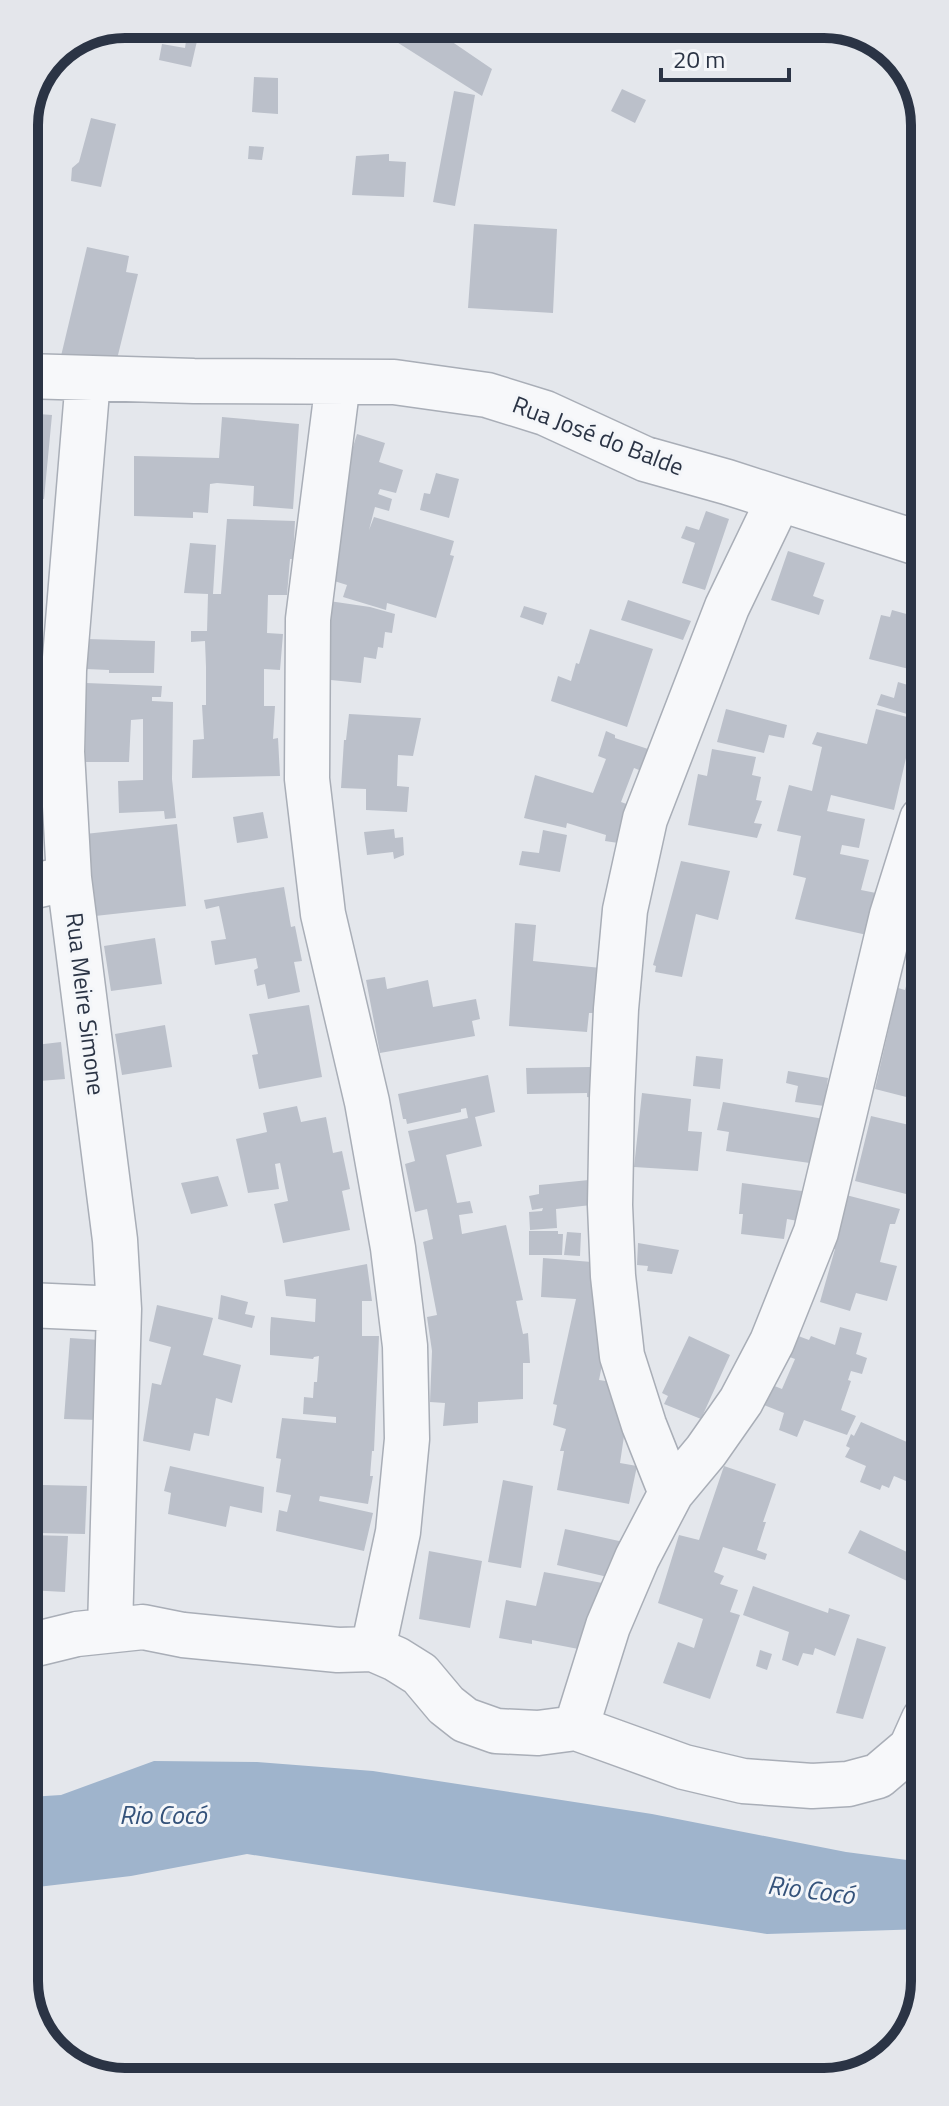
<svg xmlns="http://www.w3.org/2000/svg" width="949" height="2106" font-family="'Titillium Web',sans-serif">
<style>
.water{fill:#9fb4cc}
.building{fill:#bbc0ca}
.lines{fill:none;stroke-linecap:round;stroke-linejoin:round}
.minor-casing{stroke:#a9aeb7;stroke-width:47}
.minor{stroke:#f7f8fa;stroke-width:44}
.labels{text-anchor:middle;stroke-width:6;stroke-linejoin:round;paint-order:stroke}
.street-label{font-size:24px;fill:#2b3445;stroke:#f4f6f9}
.water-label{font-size:26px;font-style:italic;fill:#34527a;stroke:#f4f6f9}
.rim{fill:none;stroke:#2b3445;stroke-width:10}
</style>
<rect width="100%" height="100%" fill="#e4e7ec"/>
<path class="water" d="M154 1761 257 1762 373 1771 652 1814 846 1852 907 1860 925 1856V1929L767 1934 247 1854 131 1876 29 1888V1797L61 1795Z"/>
<path class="building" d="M140 24H179L200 28 191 67 159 60 162 44 185 48 186 41 138 31Z
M271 24H281L282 32 257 38V25Z
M296 24H329V25L299 33Z
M374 24H426L492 69 482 96 373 27Z
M254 77 278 78V114L252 112Z
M622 89 646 100 635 123 611 111Z
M454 91 475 95 455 206 433 202Z
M91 118 116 124 101 187 71 181 72 168 79 162Z
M249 146 264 147 262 160 248 159Z
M389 154V161L406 162 404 197 352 195 356 156Z
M474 224 557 229 553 313 468 308Z
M87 247 129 256 126 272 138 274 117 359 61 356Z
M25 413 52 415 44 499 25 498Z
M222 417 299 424 293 509 253 506 254 486 217 483 210 484 208 513 193 512V518L134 516V456L219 458Z
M357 434 385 443 379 462 403 470 396 493 380 489 378 494 392 499 389 511 375 507 369 530 374 517 454 541 450 555 454 556 436 618 387 603 386 610 343 597 347 585 331 580 338 496Z
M436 473 459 479 449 518 420 510 424 493 430 494Z
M706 511 729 519 705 590 682 583 695 543 681 538 686 526 699 530Z
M227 519 295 521 293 559H290L287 595H268L267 633 283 634 280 670 264 669V706H275L273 739 278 738 280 776 192 778 193 740 204 739 202 705H206V667L205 641 191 642V631H207L208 594 184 593 190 543 216 545 213 594H221Z
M25 528H37L33 567 30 566 27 584Z
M788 551 825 563 813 596 824 600 819 615 771 600Z
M916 593 921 594V672L869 659 881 615 890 617 892 610 910 615Z
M628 600 691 621 683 640 621 620Z
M329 601 370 607 395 614 392 633 385 632 383 648 378 647 376 659 364 657 361 683 321 679Z
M524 606 547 613 543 625 520 617Z
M590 629 653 649 627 727 551 701 558 676 571 681 576 663 579 664Z
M87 639 155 641 154 673H109V670L86 669Z
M898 682 921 689V704L917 717 877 705 881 694 894 698Z
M86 683 162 686 161 697H152V701L173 702 172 779 176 818 165 819 164 811 119 813 118 781 143 780V719L131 720 129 762H85Z
M726 709 787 725 784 738 769 735 764 753 717 742Z
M876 709 915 719 894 810 831 795 827 811 865 819 859 848 842 845 840 854 869 860 861 890 876 893 867 935 795 919 806 878 793 875 801 836 777 831 789 785 812 791 822 747 812 744 817 732 867 744Z
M349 714 421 718 413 756 398 755 397 786 409 787 407 812 366 810V789L341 788 344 740H346Z
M606 731 615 735V738L651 750 644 772 634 768 621 802 635 807 625 844 605 841 606 835 567 823 566 828 524 818 535 775 593 793 606 759 598 756Z
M712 749 756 757 752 775 761 777 756 800 762 801 754 823 762 824 757 838 688 825 698 774 707 776Z
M263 812 268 838 237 843 233 817Z
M177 824 186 906 95 916 85 834Z
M394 829 395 838 403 837 404 855 394 859 393 852 367 855 364 832Z
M543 830 567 835 560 872 519 865 522 851 539 853Z
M681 861 730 871 718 920 696 914 682 977 655 972 656 966 653 965Z
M284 887 291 927 295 926 302 961 294 962 300 992 268 999 265 984 257 986 254 970 258 968 256 958 215 965 211 941 226 939 219 906 206 909 204 900Z
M515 923 536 925 533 961 601 968 596 1013H589L587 1032 509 1026Z
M155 938 162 984 111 991 104 946Z
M38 948 41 1009 27 1010V949Z
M910 971 922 974V1101L875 1089 898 988 905 990Z
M385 977 387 989 428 980 433 1007 476 999 480 1019 472 1021 475 1036 380 1053 366 980Z
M309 1005 322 1077 259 1089 252 1055 258 1054 249 1014Z
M165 1025 172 1067 122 1075 115 1034Z
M61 1042 65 1079 27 1082V1046Z
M696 1056 723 1059 720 1089 693 1086Z
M591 1067 596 1076V1098L587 1097V1093L527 1094 526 1068Z
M788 1071 828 1078 824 1106 795 1102 798 1086 786 1083Z
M488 1075 495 1112 475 1117 482 1146 446 1155 457 1203 470 1201 473 1213 459 1215 462 1234 506 1225 523 1300 516 1301 523 1334 528 1333 530 1363H523V1399L478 1402V1423L443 1426 445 1403 430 1402 432 1351 427 1317 437 1315 423 1242 433 1239 427 1209 415 1212 405 1164 415 1161 408 1131 468 1118 466 1108 461 1109V1112L407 1124 406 1119H403L398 1094Z
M642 1093 691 1099 688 1131 702 1132 698 1171 634 1167Z
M723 1102 824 1119 817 1164 726 1151 729 1132 717 1130Z
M297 1106 301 1122 326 1117 333 1153 342 1151 350 1189 342 1191 350 1230 283 1243 274 1204 288 1201 280 1163 275 1164 279 1189 248 1193 236 1139 267 1132 263 1113Z
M871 1116 922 1128 923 1162 914 1159 906 1194 855 1181Z
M218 1176 228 1206 191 1214 181 1183Z
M589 1180 591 1205 556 1209 557 1228 530 1230 529 1212 542 1211 543 1208 532 1210 529 1196 539 1194V1185Z
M742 1183 802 1191 798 1221 787 1219 784 1239 741 1234 743 1214H739Z
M846 1195 900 1209 895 1224H890L880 1262 897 1266 887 1301 856 1293 850 1311 820 1302 835 1249 830 1248Z
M529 1231H558V1234H563L562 1255H529Z
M567 1232 581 1233 580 1256 564 1255Z
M638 1243 679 1250 672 1274 647 1271 648 1266 637 1265Z
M543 1258 604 1263 606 1345 599 1380 626 1384 627 1416 620 1463 637 1466 629 1504 557 1490 564 1451H560L566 1429 553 1425 557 1405 553 1404 576 1299 541 1297Z
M367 1264 372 1301H362V1336H379L374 1451H372L370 1476H373L368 1504 320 1496 319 1501 373 1513 364 1551 276 1531 279 1510 287 1512 291 1495 276 1492 281 1459 276 1458 282 1418 336 1423V1417L303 1414 304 1397 313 1398 314 1382H317L319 1356 314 1357 313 1359 270 1355V1332L271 1317 315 1322 316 1299 286 1296 284 1280Z
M221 1295 248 1302 245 1314 255 1316 252 1328 218 1319Z
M157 1305 213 1318 203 1355 241 1365 232 1403 216 1398 209 1436 194 1433 190 1451 143 1441 152 1383 161 1385 171 1347 149 1341Z
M840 1327 862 1333 856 1354 867 1358 862 1374 851 1371 848 1380 851 1381 841 1410 856 1416 847 1435 804 1420 797 1437 779 1430 784 1413 759 1403 767 1383 782 1389 795 1359 784 1355 793 1334 809 1340 811 1336 835 1345Z
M689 1336 730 1355 701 1419 664 1404 668 1396 662 1393Z
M70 1338 100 1340 99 1420 64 1419Z
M861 1422 923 1449 924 1473 918 1486 894 1476 889 1488 882 1485 880 1490 860 1482 866 1466 845 1457 850 1448 846 1446 851 1434 854 1436Z
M170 1466 264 1487 262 1513 230 1506 226 1527 168 1514 171 1493 164 1491Z
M724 1466 776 1484 763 1522H766L757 1550 767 1554 765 1560 723 1547 714 1572 724 1576 720 1584 738 1590 730 1612 740 1615 710 1699 663 1683 678 1642 694 1648 703 1619 658 1603 679 1535 699 1540Z
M503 1480 533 1486 521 1568 488 1562Z
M42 1485 87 1486 85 1534 40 1533Z
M565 1529 628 1543 616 1579 557 1565Z
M860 1530 924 1560V1589L848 1553Z
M28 1535 68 1536 65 1592 28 1590Z
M429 1551 482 1561 470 1628 419 1619Z
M544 1572 613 1585 599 1653 532 1640V1644L499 1638 506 1600 536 1606Z
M753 1586 828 1613 829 1608 850 1615 835 1656 815 1648 813 1655 803 1653 798 1666 782 1660 789 1632 743 1615Z
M857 1638 886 1647 863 1719 836 1713Z
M760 1650 772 1654 767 1670 756 1666Z"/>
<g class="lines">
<g class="minor-casing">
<path id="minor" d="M25 376 194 381 394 382 487 395 545 413 645 459 727 482 921 544
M88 379 64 670 62 752 69 878 115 1240 119 1309 110 1629
M338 382 308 619 307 779 323 914 367 1102 393 1248 405 1346 407 1439 398 1532 373 1649
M26 888 69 878
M28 1305 119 1309
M671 1493 644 1425 622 1356 613 1276 610 1205 612 1098 616 1009 625 910 645 819 727 607 779 499
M28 1646 77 1634 143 1627 183 1635 338 1650 373 1649 396 1659 420 1674 446 1705 465 1720 496 1731 538 1733 576 1728 684 1767 743 1781 812 1786 848 1784 878 1776 911 1748 924 1719
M576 1728 608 1626 637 1558 671 1493 706 1451 741 1401 772 1342 816 1232 892 915 922 819"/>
</g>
<use href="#minor" class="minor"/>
</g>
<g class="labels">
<g class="street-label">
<text transform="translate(598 436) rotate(21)" y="8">Rua José do Balde</text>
<text transform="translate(85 1004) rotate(83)" y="8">Rua Meire Simone</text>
</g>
<g class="water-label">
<text x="163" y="1824">Rio Cocó</text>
<text transform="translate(811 1890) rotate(7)" y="9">Rio Cocó</text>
</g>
</g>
<path d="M0 0H949V2106H0ZM125 38H824A87 87 0 0 1 911 125V1981A87 87 0 0 1 824 2068H125A87 87 0 0 1 38 1981V125A87 87 0 0 1 125 38Z" fill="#e4e6eb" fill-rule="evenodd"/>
<path class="rim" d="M125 38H824A87 87 0 0 1 911 125V1981A87 87 0 0 1 824 2068H125A87 87 0 0 1 38 1981V125A87 87 0 0 1 125 38Z"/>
<path d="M661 68v12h128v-12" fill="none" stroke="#2b3445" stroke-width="4"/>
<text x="673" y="68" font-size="24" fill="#2b3445" stroke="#f4f6f9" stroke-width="6" paint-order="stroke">20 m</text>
</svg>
